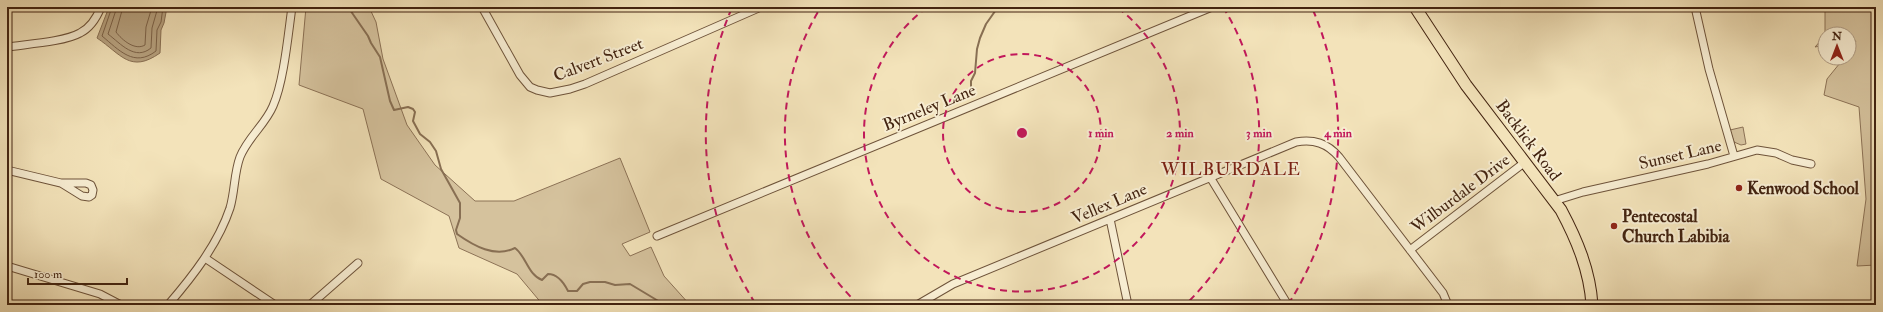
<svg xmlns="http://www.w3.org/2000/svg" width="1883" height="312" font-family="'IM FELL Double Pica',serif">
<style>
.green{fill:#d5c29d;stroke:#8c7256}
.water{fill:#b7a280;stroke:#886f53}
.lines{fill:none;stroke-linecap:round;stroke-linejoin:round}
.shore{stroke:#7c6248;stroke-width:1}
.stream{stroke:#886f53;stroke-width:2}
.street-casing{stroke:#6e533a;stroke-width:9}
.primary-casing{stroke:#422310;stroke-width:13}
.street{stroke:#f7edd2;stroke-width:7}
.primary{stroke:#f3e3ba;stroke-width:11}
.ring{fill:none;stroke:#c2185b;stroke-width:2;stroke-dasharray:7 5}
.poi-dot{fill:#8f2418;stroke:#f7edd2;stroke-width:1.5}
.labels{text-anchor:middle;stroke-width:4;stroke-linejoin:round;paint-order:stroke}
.street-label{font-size:17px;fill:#422310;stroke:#f7edd2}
.poi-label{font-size:17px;font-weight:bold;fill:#422310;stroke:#f7edd2;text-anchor:start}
.neighbourhood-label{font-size:18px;letter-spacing:1px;fill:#7a1f14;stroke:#f7edd2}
.centre{fill:#c2185b;stroke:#f7edd2;stroke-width:2}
.ring-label{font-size:12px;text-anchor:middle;font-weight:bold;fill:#c2185b;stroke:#f7edd2;stroke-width:4;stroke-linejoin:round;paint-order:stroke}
</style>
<rect width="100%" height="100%" fill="#f3e3ba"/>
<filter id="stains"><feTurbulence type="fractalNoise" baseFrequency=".005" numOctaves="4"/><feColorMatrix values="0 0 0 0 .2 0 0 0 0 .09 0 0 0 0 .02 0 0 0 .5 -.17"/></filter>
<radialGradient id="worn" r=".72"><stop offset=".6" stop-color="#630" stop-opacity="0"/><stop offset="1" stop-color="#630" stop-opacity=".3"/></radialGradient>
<path class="green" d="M306 7H369L376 22 383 59 407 125 435 165 475 201H514L620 158 650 232 622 244 630 256 651 247 664 276 690 305H543L517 274 459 248 449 216 381 179 363 109 299 85Z
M1825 7H1873L1876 25V265L1857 266 1866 199 1859 107 1824 95 1827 79 1844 58H1849V51L1856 41 1849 42V34H1825V45L1815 47 1825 36Z
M1743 127 1746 144 1741 145 1734 142 1730 130Z"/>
<path class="water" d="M109 7H167L164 23 161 30 160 53C130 74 121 54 97 38Z"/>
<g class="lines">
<path class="shore" d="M112 7 102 36C119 50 134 68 156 51L157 30 161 22 163 7
M117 7 108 34C121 44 135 61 151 48L152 28 158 7
M123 7 116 32C122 40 135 51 145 45L146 27 152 7"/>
<path class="stream" d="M348 7 368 36 371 43 380 57 390 101 394 110 408 107 413 109 415 112 413 121 420 134 430 142 436 151 441 169 460 203V218L456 230 457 234C474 246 495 258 515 248 526 256 528 275 542 280L548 274C558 274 564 283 568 291H577L583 284 590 282H605L615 285 630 284 665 305
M971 91V81L975 73 977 49 980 38 986 24 998 7
M673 305 678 301 683 302 684 305"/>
<g class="street-casing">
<path id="street" d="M482 7 520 75 530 87 537 90 550 93 570 89 585 84 761 7
M1695 7 1709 69 1734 156
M7 47C27 44 64 42 80 33 90 28 97 17 101 7
M7 170 61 183H86L91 185 93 190 92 195 89 197 82 196 61 183
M1210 177 1288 305
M1554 201 1583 192 1708 164 1757 150 1776 153 1792 160 1811 164
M1110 219 1128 305
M657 236 1212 7
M1410 250 1525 162
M205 258 275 305
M7 266 100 294 121 305
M168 305C193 276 218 244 230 208 235 191 234 173 240 157 248 137 265 125 273 106 284 81 288 35 292 7
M310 305 358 263
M917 305 953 284 1296 142C1314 139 1327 143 1339 157L1443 293 1448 305"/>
</g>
<g class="primary-casing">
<path id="primary" d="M1415 7 1466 85 1561 210C1577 240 1590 271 1592 305"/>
</g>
<use href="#street" class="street"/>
<use href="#primary" class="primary"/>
</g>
<g class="ring">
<circle cx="1022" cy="133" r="79"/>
<path d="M1118 8A158 158 0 1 1 926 8"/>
<path d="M859 305A237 237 0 0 1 821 7M1223 7A237 237 0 0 1 1185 305"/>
<path d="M755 303A316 316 0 0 1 731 10M1313 10A316 316 0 0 1 1289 303"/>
</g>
<g class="poi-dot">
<circle cx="1739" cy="188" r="4"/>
<circle cx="1614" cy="226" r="4"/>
</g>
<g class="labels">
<g class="street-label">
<text transform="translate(598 59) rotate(-21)" y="6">Calvert Street</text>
<text transform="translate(929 107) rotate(-22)" y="6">Byrneley Lane</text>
<text transform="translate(1529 140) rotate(53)" y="6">Backlick Road</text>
<text transform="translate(1680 154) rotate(-13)" y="6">Sunset Lane</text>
<text transform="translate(1460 193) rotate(-37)" y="6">Wilburdale Drive</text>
<text transform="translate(1109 203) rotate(-23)" y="6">Vellex Lane</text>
</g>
<g class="poi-label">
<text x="1747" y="194">Kenwood School</text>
<text x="1622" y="222">Pentecostal<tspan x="1622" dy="20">Church Labibia</tspan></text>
</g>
<g class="neighbourhood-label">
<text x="1231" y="175">WILBURDALE</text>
</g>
</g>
<circle cx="1022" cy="133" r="6" class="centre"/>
<g class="ring-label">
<text x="1101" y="137">1 min</text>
<text x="1180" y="137">2 min</text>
<text x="1259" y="137">3 min</text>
<text x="1338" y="137">4 min</text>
</g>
<rect width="1883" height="312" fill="none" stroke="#f3e3ba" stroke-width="24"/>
<rect x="8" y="8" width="1867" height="296" fill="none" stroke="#422310" stroke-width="2"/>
<rect x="12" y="12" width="1859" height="288" fill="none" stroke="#422310"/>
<g transform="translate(1837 46)"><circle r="19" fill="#f7edd2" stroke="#af9c84"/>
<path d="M0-3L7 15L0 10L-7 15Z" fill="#8f2418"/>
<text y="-6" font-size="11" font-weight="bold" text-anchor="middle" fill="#422310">N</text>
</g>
<path d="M28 278v6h99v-6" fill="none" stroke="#422310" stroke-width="2"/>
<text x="34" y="278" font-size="12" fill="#422310" stroke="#f7edd2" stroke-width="3" paint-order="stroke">100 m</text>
<rect width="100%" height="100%" filter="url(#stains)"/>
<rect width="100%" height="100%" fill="url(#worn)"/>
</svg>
